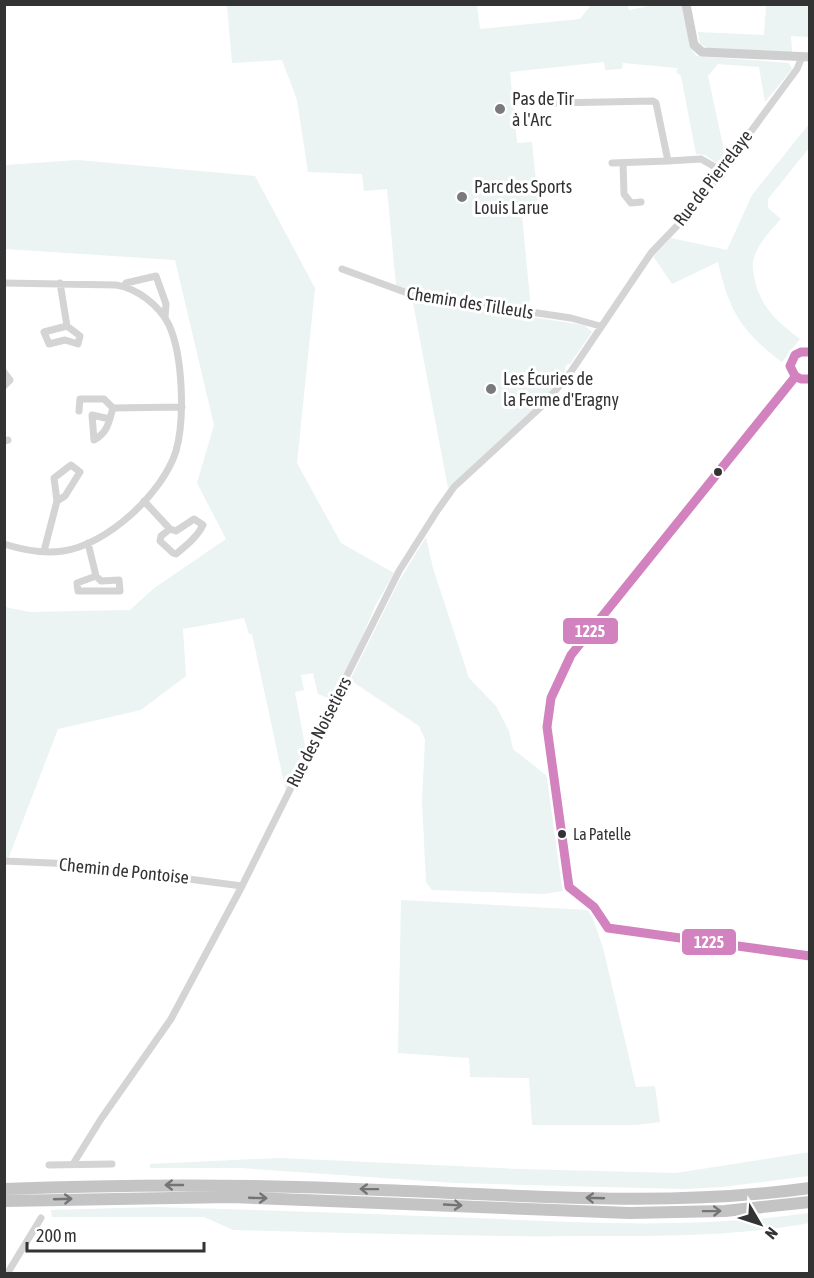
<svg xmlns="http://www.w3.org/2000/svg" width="814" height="1278" font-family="'Asap Condensed',sans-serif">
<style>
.green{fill:#ebf3f3}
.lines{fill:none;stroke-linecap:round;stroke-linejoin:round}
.street{stroke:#d4d4d4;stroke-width:7}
.secondary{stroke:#cfcfcf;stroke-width:9}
.highway{stroke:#c4c4c4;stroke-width:12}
.bus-1-casing{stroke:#fff;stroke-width:14}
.bus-1{stroke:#d282be;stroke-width:9}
.oneway{stroke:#747474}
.poi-dot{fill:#7a7a7a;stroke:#fff;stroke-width:2}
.bus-dot{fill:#333;stroke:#fff;stroke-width:2}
.labels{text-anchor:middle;stroke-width:6;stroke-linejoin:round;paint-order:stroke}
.bus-label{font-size:16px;fill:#333;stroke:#fff;text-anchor:start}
.poi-label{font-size:18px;fill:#333;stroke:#fff;text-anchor:start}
.street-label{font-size:18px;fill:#333;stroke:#fff}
.line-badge{stroke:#fff;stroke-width:2}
.badge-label{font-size:16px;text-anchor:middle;font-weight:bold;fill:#fff}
</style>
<rect width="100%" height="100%" fill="#fff"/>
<path class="green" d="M227 5H477L480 29 580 19 591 5H628L629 10 655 5H683L690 47 696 56 789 63 792 69 765 102 759 67 718 64 708 76 725 155 729 154 723 164H718L705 155 696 154 681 76 676 72 678 68 623 63 622 69 605 70 604 62 510 72 517 143 532 142 538 203 521 205 530 299 527 309 425 294 424 288 401 290 396 286 387 189 364 191 362 174 308 172 297 100 282 60 232 63Z
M766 5H809V37L791 36 792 52 708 48 700 44 698 32 764 35Z
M809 124V148L768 199V208L781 219C770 231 756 245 753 262 752 268 754 275 755 281 761 308 779 323 800 339L782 362C742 332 729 311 718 262L672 284 653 256 671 238 727 250 752 195Z
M78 160 255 176 315 288 297 463 341 543 394 573 375 606 344 681 341 679 331 699 318 694 313 673 301 675 304 690 295 692 306 751 286 792 252 634H249L244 618 183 629 186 676 141 710 58 729 7 862H4L5 607 30 612 130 610 153 589 226 539 197 483 214 425 175 260 5 249V165Z
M414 299 584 325 592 332 570 364 566 365C562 395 473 465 448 488L413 303Z
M426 537 433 568 469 678 496 706 509 731 513 749 547 776 563 891 544 894 432 890 426 882 422 801 425 739 419 726 350 680 399 581Z
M401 900 590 910 603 948 636 1087 655 1086 660 1122 636 1125H532L529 1078 470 1077 469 1058 398 1053Z
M810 1152 809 1176 722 1187 685 1189 455 1183 241 1168H150V1164L280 1158 520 1169 676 1173Z
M156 1207C262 1210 368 1214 474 1218 586 1223 698 1229 809 1213L810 1223C738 1236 665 1236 592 1236 472 1237 353 1233 233 1230L204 1217H52L51 1210Z"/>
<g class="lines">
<path class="street" d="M554 103 653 101 656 103 668 161 612 163
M668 161 701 159 722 171
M623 163 624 194 631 203 641 202
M342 269 410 294 571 318 600 326
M4 283 116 285C137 288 160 306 169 325 183 356 185 419 176 451 163 493 107 545 63 551 44 554 23 550 4 544
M60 283 67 326 80 336 78 344 65 340 49 344 44 332 67 326
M124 286 126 283 156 276 166 304 165 318
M810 352C783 347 783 384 810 379
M4 372 10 380 4 386
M795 377 571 655 560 676 551 698 547 727 569 887C577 897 590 900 597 910 602 917 602 922 608 928L810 956
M113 408 182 407
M79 411 80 399H104L113 408
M110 419 92 415 94 440C108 432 108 424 113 408
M4 441 8 440
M144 501 170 529
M194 519 203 525C197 537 187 545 176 554L173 553 160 541 161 536 170 529 176 531Z
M88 543 96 576
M44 551 57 501 54 478 71 465 80 472 65 496 57 501
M96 576 101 581 119 580 120 591H78L77 583Z
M4 861 74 864 242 886
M73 1164 101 1119 171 1019 242 886 399 571 437 511 454 487 542 406 568 376 651 253 696 206 797 69 802 57
M49 1165 112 1164
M7 1274 41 1218"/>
<path class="secondary" d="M686 4 694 45 702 52 810 57"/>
<path class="highway" d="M4 1189C130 1184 255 1184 380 1190 523 1195 667 1208 810 1188
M4 1201 231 1197 629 1213 725 1211 810 1202"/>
<g class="bus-1-casing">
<path id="bus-1" d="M810 352H801L795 355 790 366 795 376 801 379H810
M608 928 594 907 569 887 547 727 551 698 571 655 795 377
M608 928 810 956"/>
</g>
<use href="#bus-1" class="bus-1"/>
</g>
<defs><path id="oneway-shaft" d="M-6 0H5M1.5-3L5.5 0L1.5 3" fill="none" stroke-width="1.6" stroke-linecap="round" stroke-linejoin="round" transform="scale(1.5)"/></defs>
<g class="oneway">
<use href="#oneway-shaft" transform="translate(174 1185) rotate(-180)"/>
<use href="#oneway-shaft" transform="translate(369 1189) rotate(-179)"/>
<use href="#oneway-shaft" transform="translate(258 1198) rotate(2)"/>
<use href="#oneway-shaft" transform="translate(595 1198) rotate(-178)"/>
<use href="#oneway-shaft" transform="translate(63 1199) rotate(-2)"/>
<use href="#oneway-shaft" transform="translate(453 1205) rotate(3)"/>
<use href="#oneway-shaft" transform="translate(712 1211) rotate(-1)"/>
</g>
<g class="poi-dot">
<circle cx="500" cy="109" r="6"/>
<circle cx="462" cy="197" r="6"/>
<circle cx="491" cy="389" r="6"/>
</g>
<g class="bus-dot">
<circle cx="718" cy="472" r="5"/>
<circle cx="562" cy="834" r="5"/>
</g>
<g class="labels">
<g class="bus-label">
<text x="573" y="840">La Patelle</text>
</g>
<g class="poi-label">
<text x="512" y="105">Pas de Tir<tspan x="512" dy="21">à l'Arc</tspan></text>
<text x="474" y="193">Parc des Sports<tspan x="474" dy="21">Louis Larue</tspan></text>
<text x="503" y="385">Les Écuries de<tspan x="503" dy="21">la Ferme d'Eragny</tspan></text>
</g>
<g class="street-label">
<text transform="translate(713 178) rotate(-52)" y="6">Rue de Pierrelaye</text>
<text transform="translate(470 303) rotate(9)" y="6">Chemin des Tilleuls</text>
<text transform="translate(319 732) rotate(-63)" y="6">Rue des Noisetiers</text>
<text transform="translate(124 871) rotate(6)" y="6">Chemin de Pontoise</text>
</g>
</g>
<g class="line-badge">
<rect x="562" y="617" width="57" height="28" rx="6" fill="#d282be"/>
<rect x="681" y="928" width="56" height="28" rx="6" fill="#d282be"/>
</g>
<g class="badge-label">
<text x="590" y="637">1225</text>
<text x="709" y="948">1225</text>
</g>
<rect width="814" height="1278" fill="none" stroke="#333333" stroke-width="12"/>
<g transform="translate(760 1224) rotate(129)" stroke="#ffffff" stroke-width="4.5" paint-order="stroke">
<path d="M0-4.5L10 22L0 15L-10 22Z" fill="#333333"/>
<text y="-9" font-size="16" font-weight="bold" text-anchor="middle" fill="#333333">N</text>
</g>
<path d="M27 1242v9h177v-9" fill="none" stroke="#333333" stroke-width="3"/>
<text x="36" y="1242" font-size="18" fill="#333333" stroke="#ffffff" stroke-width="4.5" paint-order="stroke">200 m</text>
</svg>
